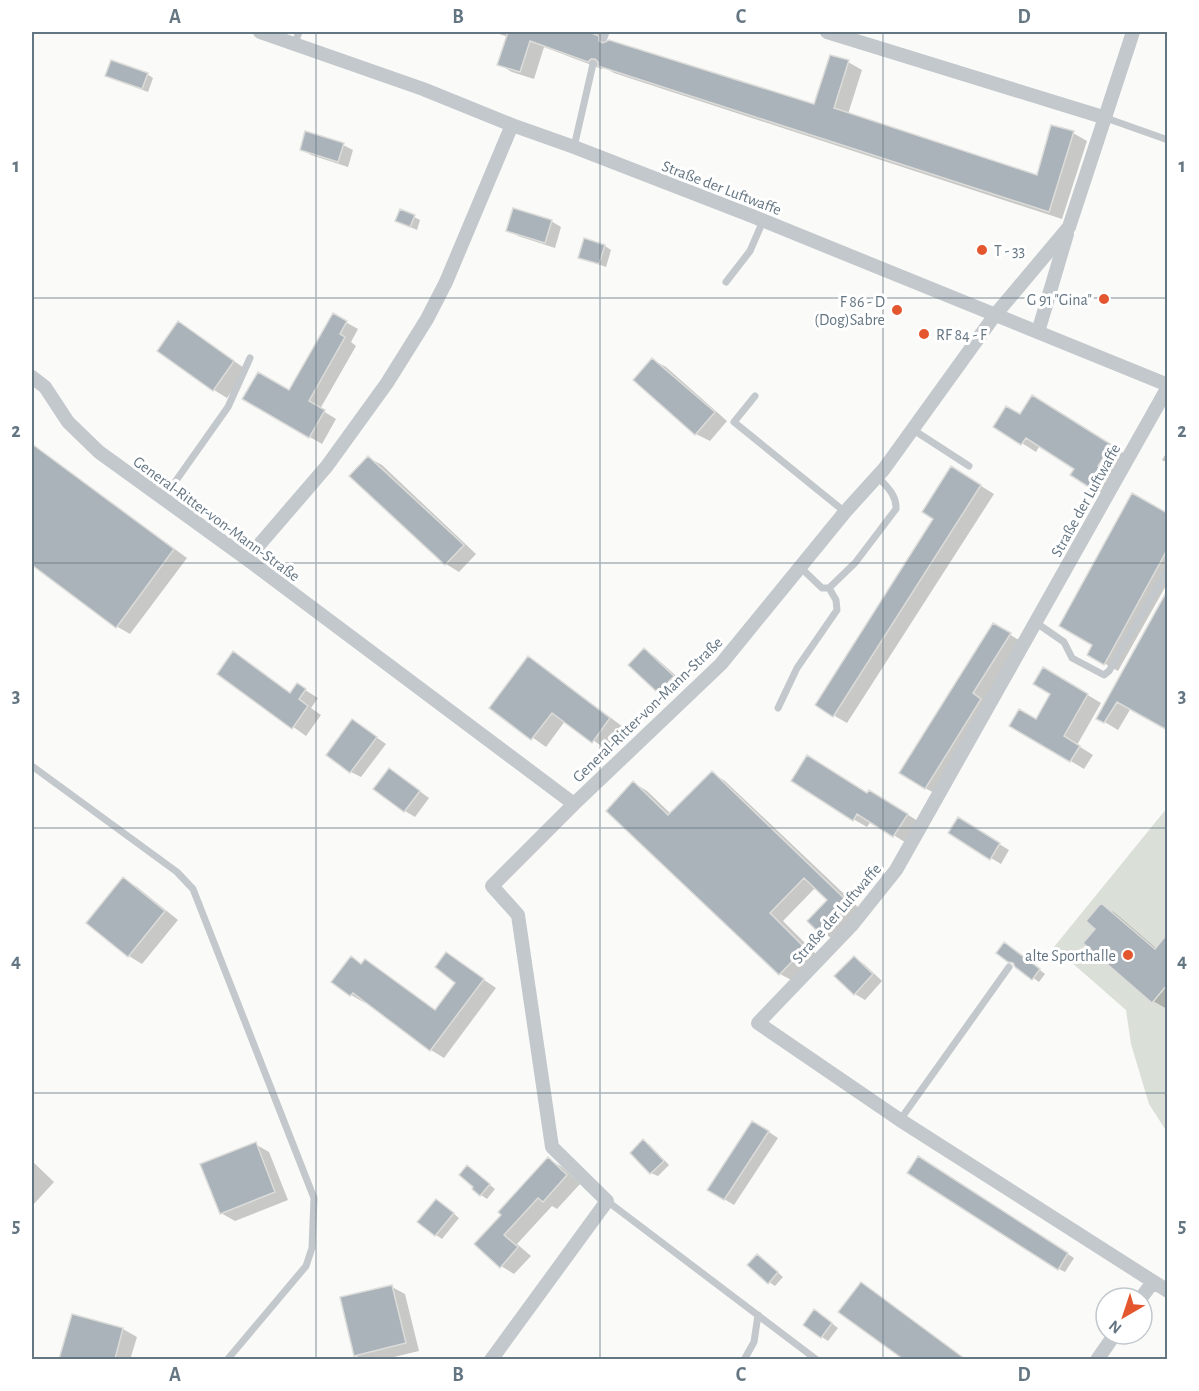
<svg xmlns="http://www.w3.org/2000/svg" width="1199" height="1391" font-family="'Alegreya Sans',sans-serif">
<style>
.green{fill:#dadfd7}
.shadow{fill:#0003}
.building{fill:#aab3b9;stroke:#dcdcda;stroke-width:1.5}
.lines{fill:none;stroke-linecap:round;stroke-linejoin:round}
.lane{stroke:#c3c8cc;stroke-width:7}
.street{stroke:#c3c8cc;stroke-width:14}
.grid{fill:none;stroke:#657683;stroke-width:1.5;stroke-opacity:0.55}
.poi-dot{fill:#e4572e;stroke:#fff;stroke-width:2}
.labels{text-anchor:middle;stroke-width:6;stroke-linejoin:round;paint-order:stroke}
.street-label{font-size:16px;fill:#657683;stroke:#fff}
.poi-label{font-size:16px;fill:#657683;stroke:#fff;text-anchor:end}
.neatline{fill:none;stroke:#657683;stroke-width:2}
.grid-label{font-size:20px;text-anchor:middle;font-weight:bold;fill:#657683}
</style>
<rect width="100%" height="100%" fill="#fafaf8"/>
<path class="green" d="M1167 808V1132L1149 1104 1131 1044 1126 1010 1054 947Z"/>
<path class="shadow" d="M493 32H607L604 41 608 43 815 105 848 62 862 70 848 114 1038 177 1052 127 1073 133 1087 141 1062 219 614 73 604 67 602 69 544 47 534 79 512 72 498 64 508 37Z
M147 74 153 78 148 92 113 79Z
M343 145 353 150 348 167 311 155 301 149Z
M414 217 420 220 417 230 403 224Z
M551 221 561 227 555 248 518 236 508 230Z
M605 246 611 250 606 267 579 257Z
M333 315 358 329 351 342 356 346 320 409 336 419 322 444 244 399 289 392Z
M179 323 247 370 227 398 214 390Z
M653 360 666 367 727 421 710 441 696 434Z
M1046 404 1125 454 1112 499 1072 475 1076 468 1040 445 1036 452 995 426Z
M32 446 45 454 187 558 130 634 116 626 32 563Z
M1168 450V463L1162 460Z
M369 458 382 465 476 554 459 572 446 564Z
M965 476 994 494 847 723 833 715 935 518Z
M1133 495 1168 514V582L1118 671 1089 655 1094 644Z
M1168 594V729L1131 708 1118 730 1098 718Z
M994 625 1022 642 938 795 925 788Z
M645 650 654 656 683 682 669 697 659 692Z
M234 653 291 693 297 685 318 698 311 708 321 715 306 736 219 674Z
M528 658 542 666 623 727 606 749 565 721 546 747 491 708Z
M1044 669 1101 703 1077 745 1093 755 1084 769 1011 725 1036 720 1052 694Z
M353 721 386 744 361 777 351 772Z
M712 773 725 781 861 910 833 939 820 931 829 900 816 887 783 921 818 956 793 981 780 974 634 783 647 791 671 814Z
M399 776 429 798 415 817 405 811Z
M868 795 883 799 921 823 908 844 871 821 867 827 853 819Z
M968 825 1009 850 1001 864 991 858Z
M124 879 137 887 178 920 142 964 129 956Z
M1101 905 1115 913 1157 949 1168 936 1167 1009 1153 1001 1097 929Z
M1011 947 1045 974 1039 982 1008 960Z
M446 954 496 988 444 1058 431 1050 366 1001 365 1003 351 995V958L362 965 379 969 437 1011 458 982Z
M854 958 864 964 882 981 865 1000 855 994Z
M763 1128 778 1138 734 1205 724 1199Z
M644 1141 650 1145 669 1165 658 1176 651 1173Z
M255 1144 269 1152 288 1200 235 1221 221 1213Z
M548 1159 562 1167 580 1184 557 1209 552 1206 517 1244 531 1256 514 1274 501 1266 503 1215Z
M32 1161 54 1182 32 1206Z
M924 1162 1074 1258 1065 1272 1059 1269Z
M468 1167 495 1189 487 1199 481 1195Z
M443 1204 459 1218 442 1239 436 1235Z
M758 1255 783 1277 775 1286 769 1282Z
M861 1284 875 1292 966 1360H905L841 1311Z
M392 1287 405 1294 419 1351 381 1360H363L355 1355Z
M821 1315 838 1328 828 1341 822 1337Z
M73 1316 123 1329 137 1337 130 1360H61Z"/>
<path class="building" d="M508 32H589L599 36V41L603 43 609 40 814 104 830 55 849 60 834 108 1037 175 1051 125 1074 131 1049 212 598 66V62L595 59H591L588 62 530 41 520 72 497 65Z
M111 60 148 73 142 89 105 76Z
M305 131 344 143 338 162 300 150Z
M513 208 552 220 545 243 506 231Z
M400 209 415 215 410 227 395 221Z
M584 238 605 245 599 264 578 258Z
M333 313 347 321 340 334 345 337 309 401 325 410 309 438 242 399 258 372 289 390Z
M178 321 234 361 213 391 157 351Z
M652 358 715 412 695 435 633 380Z
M1032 395 1112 445 1098 466 1109 473 1098 493 1070 475 1074 469 1026 438 1021 445 993 427 1006 406 1020 414Z
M32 444 174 549 116 628 32 565Z
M368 456 464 545 445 565 349 476Z
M951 466 981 485 833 717 815 705 933 519 922 512Z
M1132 493 1167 513V550L1104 665 1087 655 1092 645 1059 626Z
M1167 591V730L1117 702 1104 723 1096 719Z
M993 623 1011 633 973 693 981 699 925 789 899 773Z
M644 648 674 676 658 693 628 665Z
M233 651 290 693 297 683 306 689 299 699 308 706 292 729 217 674Z
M528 656 610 718 592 743 552 713 531 740 489 708Z
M1043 667 1088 694 1064 736 1080 746 1070 762 1009 726 1019 709 1036 719 1050 694 1033 684Z
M352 719 377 737 350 773 326 755Z
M807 755 867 793 869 790 908 814 893 837 857 814 853 821 791 781Z
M389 768 420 791 404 812 373 789Z
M712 771 848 902 819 933 807 921 827 900 804 878 770 913 805 948 779 975 606 811 633 781 668 815Z
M958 817 1000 843 990 860 948 833Z
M123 877 165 911 128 957 86 923Z
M1101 903 1155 949 1167 934V985L1152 1003 1083 943 1095 929 1086 921Z
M1004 942 1040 969 1032 980 1015 967 1013 963 1008 962 996 953Z
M446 952 484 979 430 1051 353 993 350 996 331 982 351 956 361 964 365 959 435 1010 455 983 435 967Z
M854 956 873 974 854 995 834 976Z
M752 1121 769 1131 724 1200 707 1190Z
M643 1139 664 1161 650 1174 630 1153Z
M256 1142 275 1192 220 1214 200 1164Z
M918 1156 1068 1253 1058 1270 907 1173Z
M548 1157 567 1175 543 1202 538 1198 504 1235 518 1247 500 1268 474 1244 501 1215 498 1212Z
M467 1165 490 1184 480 1196 472 1189 473 1187 459 1175Z
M436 1199 454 1213 435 1236 417 1222Z
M757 1254 778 1272 768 1284 747 1265Z
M861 1282 965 1359H903L838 1312Z
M392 1285 406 1343 354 1356 340 1297Z
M814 1309 832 1323 821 1338 803 1325Z
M72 1314 123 1328 115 1359H59Z"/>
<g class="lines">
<path class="lane" d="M604 38 606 32
M295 43 299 32
M1106 118 1168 140
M574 147 593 64
M726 282 750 251 763 221
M755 396 734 422 845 512
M912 429 969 466
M163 499 228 407 250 358
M800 567 822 588H829L855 563 896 509C897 495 886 486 877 476
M1035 622 1064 642 1072 658 1104 675 1109 671 1168 569
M778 708 797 668 837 610 836 600 829 588
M32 766 177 872 193 889 314 1198 312 1248 306 1266 227 1360
M900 1120 1009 967
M607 1201 817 1360
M744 1360 754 1342 758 1315"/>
<path class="street" d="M260 32 423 89 512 125 574 147 752 216 1168 385
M827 32 1106 118
M1038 332 1067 234
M32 377 45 387 68 422 99 452 247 559 574 804 721 664 845 512 884 469 995 315 1069 227 1133 32
M1168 387 896 870 852 925 758 1023 900 1120 1168 1291
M247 559 327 466 387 383 427 319 446 282 512 125
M1141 1298 1153 1282
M491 1360 607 1201 552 1147 518 915 492 886 574 804
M1097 1360 1115 1334"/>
</g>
<path class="grid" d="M316 32V1360M600 32V1360M883 32V1360M32 298H1168M32 563H1168M32 828H1168M32 1093H1168"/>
<g class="poi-dot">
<circle cx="982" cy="250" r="6"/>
<circle cx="1104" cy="299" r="6"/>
<circle cx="897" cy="310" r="6"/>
<circle cx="924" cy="334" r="6"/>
<circle cx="1128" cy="955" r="6"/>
</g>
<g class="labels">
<g class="street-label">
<text transform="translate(722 187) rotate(21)" y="6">Straße der Luftwaffe</text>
<text transform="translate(1085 500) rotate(-61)" y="6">Straße der Luftwaffe</text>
<text transform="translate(217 518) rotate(36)" y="6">General-Ritter-von-Mann-Straße</text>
<text transform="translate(647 709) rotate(-44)" y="6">General-Ritter-von-Mann-Straße</text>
<text transform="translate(836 913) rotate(-49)" y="6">Straße der Luftwaffe</text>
</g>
<g class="poi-label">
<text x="994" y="256" text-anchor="start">T - 33</text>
<text x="1092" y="305">G 91 "Gina"</text>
<text x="885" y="307">F 86 - D<tspan x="885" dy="18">(Dog)Sabre</tspan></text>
<text x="936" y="340" text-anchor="start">RF 84 - F</text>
<text x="1116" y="961">alte Sporthalle</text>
</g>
</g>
<rect width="1199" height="1391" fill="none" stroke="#ffffff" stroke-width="66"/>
<g transform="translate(1124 1316) rotate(219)"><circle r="28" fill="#ffffff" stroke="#c1c8cd" stroke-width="1.5"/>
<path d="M0-4.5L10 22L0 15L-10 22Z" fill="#e4572e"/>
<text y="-9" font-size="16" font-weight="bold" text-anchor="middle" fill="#657683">N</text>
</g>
<rect x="33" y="33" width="1133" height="1325" class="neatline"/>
<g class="grid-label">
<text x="175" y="23">A</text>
<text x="458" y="23">B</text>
<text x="741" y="23">C</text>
<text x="1024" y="23">D</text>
<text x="16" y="172">1</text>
<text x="1182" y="172">1</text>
<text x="16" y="437">2</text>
<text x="1182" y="437">2</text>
<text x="16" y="702">3</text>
<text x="1182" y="702">3</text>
<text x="16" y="967">4</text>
<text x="1182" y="967">4</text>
<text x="16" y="1232">5</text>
<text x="1182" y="1232">5</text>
<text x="175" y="1381">A</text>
<text x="458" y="1381">B</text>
<text x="741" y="1381">C</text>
<text x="1024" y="1381">D</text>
</g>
</svg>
